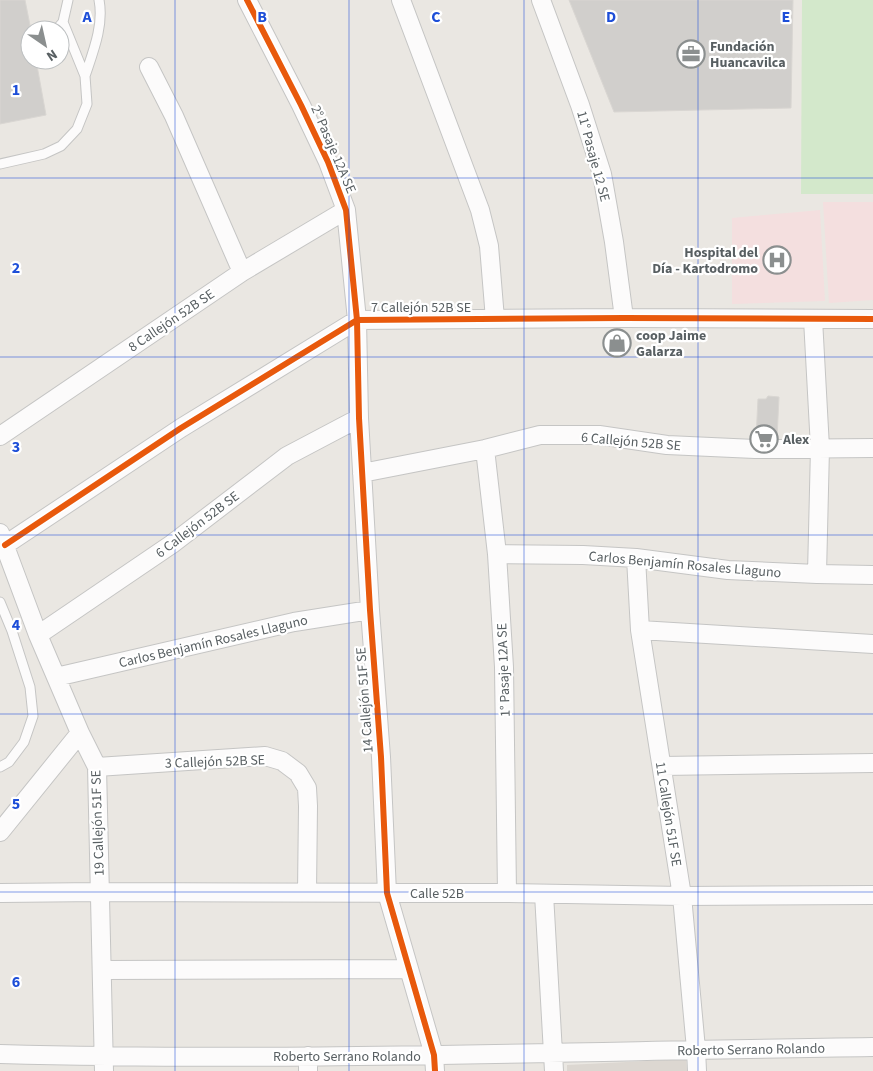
<svg xmlns="http://www.w3.org/2000/svg" width="873" height="1071" font-family="'Source Sans 3',sans-serif">
<style>
.education{fill:#dcd7d1}
.medical{fill:#f4dfdf}
.green{fill:#d3e8cb}
.building{fill:#d1cfcc;stroke:#d9d6d2}
.lines{fill:none;stroke-linecap:round;stroke-linejoin:round}
.lane-casing{stroke:#c5c5c4;stroke-width:11}
.street-casing{stroke:#c5c5c4;stroke-width:20}
.lane{stroke:#fcfbfb;stroke-width:9}
.street{stroke:#fcfbfb;stroke-width:18}
.cycleway-casing{stroke:#fff;stroke-width:9}
.cycleway{stroke:#e8590c;stroke-width:6}
.grid{fill:none;stroke:#1d4ed8;stroke-width:1;stroke-opacity:0.55}
.labels{text-anchor:middle;stroke-width:4.5;stroke-linejoin:round;paint-order:stroke}
.poi-label{font-size:14px;font-weight:bold;fill:#585f62;stroke:#fff;text-anchor:start}
.street-label{font-size:14px;fill:#585f62;stroke:#fff}
.grid-label{font-size:16px;text-anchor:middle;font-weight:bold;fill:#1d4ed8;stroke:#fff;stroke-width:4.5;stroke-linejoin:round;paint-order:stroke}
</style>
<rect width="100%" height="100%" fill="#eae7e2"/>
<path class="education" d="M686 1059 687 1071H567V1065Z"/>
<path class="medical" d="M823 202H873V300L829 303Z
M820 210 825 301 732 304V218Z"/>
<path class="green" d="M802 0H873V194H801Z"/>
<path class="building" d="M0 0H25L30 25V60H36L46 115 0 124Z
M569 0H793L791 108 614 112Z
M768 396 779 397 777 438H756L758 399H766Z"/>
<g class="lines">
<g class="lane-casing">
<path id="lane" d="M56 30 63 22 68 0
M85 76C93 52 104 25 99 0
M0 164 44 154 61 146 77 129 87 104 85 76 63 22
M0 602 12 631 30 687 33 716 24 742 9 762 0 767"/>
</g>
<g class="street-casing">
<path id="street" d="M247 0 301 105 328 162 346 210 357 320 359 418 370 610 381 757 387 893 434 1055 435 1071
M401 0 480 210 489 246 495 319
M541 0 580 105 602 174 614 242 624 318
M149 67 174 116 242 272
M813 319 820 448 817 574
M0 436 242 272 346 210
M485 449 497 554 504 667 507 893
M362 473 485 449 540 435H599L667 445 755 449 873 448
M0 533 38 635 80 733 97 767 104 1071
M5 545 181 428 357 320 624 318 873 319
M497 554 583 555 636 558 728 570 817 574 873 575
M636 558 640 630 682 896 696 1049 697 1071
M640 630 873 644
M38 635 172 544 287 456 359 418
M56 677 294 622 370 610
M662 766 873 763
M97 767 265 756 282 761 298 773 307 788 308 806 307 892
M0 832 80 733
M0 893 100 892 507 893 682 896 873 895
M544 894 554 1071
M102 970 409 969
M0 1054C291 1062 582 1051 873 1047
M308 1056V1071"/>
</g>
<use href="#lane" class="lane"/>
<use href="#street" class="street"/>
<g class="cycleway-casing">
<path id="cycleway" d="M247 0 301 105 328 162 346 210 357 320 359 418 370 610 381 757 387 893 434 1055 435 1071
M5 545 181 428 357 320 624 318 873 319"/>
</g>
<use href="#cycleway" class="cycleway"/>
</g>
<path class="grid" d="M175 0V1071M349 0V1071M524 0V1071M698 0V1071M0 178H873M0 357H873M0 535H873M0 714H873M0 892H873"/>
<defs>
<g id="office-ring" transform="scale(1.4375)"><circle r="9.5" fill="#fff" stroke="#8b8f8f" stroke-width="1.5"/><path d="M-6-3h4V-5.5h4V-3h4V5H-6ZM-1-4.5V-3h2v-1.5ZM-6 0V1H6V0Z" fill="#8b8f8f"/></g>
<g id="hospital-ring" transform="scale(1.4375)"><circle r="9.5" fill="#fff" stroke="#8b8f8f" stroke-width="1.5"/><path d="M-5-5h3v3.5h4V-5h3V5h-3V1.5h-4V5h-3Z" fill="#8b8f8f"/></g>
<g id="shop-ring" transform="scale(1.4375)"><circle r="9.5" fill="#fff" stroke="#8b8f8f" stroke-width="1.5"/><path d="M-5-2.5h2.3a2.7 3.5 0 0 1 5.4 0H5L5.5 6h-11ZM-1.5-2.5h3a1.5 2.3 0 0 0-3 0Z" fill="#8b8f8f"/></g>
<g id="supermarket-ring" transform="scale(1.4375)"><circle r="9.5" fill="#fff" stroke="#8b8f8f" stroke-width="1.5"/><path d="M-6-5.5h2.5l.6 2H6L4.5 2H-2.5L-4.4-4H-6ZM-1.5 3.2a1.3 1.3 0 1 0 .1 0ZM3 3.2a1.3 1.3 0 1 0 .1 0Z" fill="#8b8f8f"/></g>
</defs>
<g fill-rule="evenodd">
<use href="#office-ring" x="691" y="54"/>
<use href="#hospital-ring" x="777" y="260"/>
<use href="#shop-ring" x="617" y="343"/>
<use href="#supermarket-ring" x="764" y="439"/>
</g>
<g class="labels">
<g class="poi-label">
<text x="710" y="51">Fundación<tspan x="710" dy="16">Huancavilca</tspan></text>
<text x="758" y="257" text-anchor="end">Hospital del<tspan x="758" dy="16">Día - Kartodromo</tspan></text>
<text x="636" y="340">coop Jaime<tspan x="636" dy="16">Galarza</tspan></text>
<text x="783" y="444">Alex</text>
</g>
<g class="street-label">
<text transform="translate(334 149) rotate(67)" y="5">2° Pasaje 12A SE</text>
<text transform="translate(594 156) rotate(75)" y="5">11° Pasaje 12 SE</text>
<text x="421" y="312">7 Callejón 52B SE</text>
<text transform="translate(171 320) rotate(-34)" y="5">8 Callejón 52B SE</text>
<text transform="translate(631 441) rotate(5)" y="5">6 Callejón 52B SE</text>
<text transform="translate(197 524) rotate(-37)" y="5">6 Callejón 52B SE</text>
<text transform="translate(685 564) rotate(5)" y="5">Carlos Benjamín Rosales Llaguno</text>
<text transform="translate(213 641) rotate(-13)" y="5">Carlos Benjamín Rosales Llaguno</text>
<text transform="translate(503 670) rotate(-92)" y="5">1° Pasaje 12A SE</text>
<text transform="translate(364 700) rotate(-94)" y="5">14 Callejón 51F SE</text>
<text transform="translate(215 761) rotate(-2)" y="5">3 Callejón 52B SE</text>
<text transform="translate(669 814) rotate(81)" y="5">11 Callejón 51F SE</text>
<text transform="translate(97 823) rotate(-92)" y="5">19 Callejón 51F SE</text>
<text x="437" y="898">Calle 52B</text>
<text transform="translate(751 1049) rotate(-1)" y="5">Roberto Serrano Rolando</text>
<text x="347" y="1061">Roberto Serrano Rolando</text>
</g>
</g>
<g class="grid-label">
<text x="87" y="22">A</text>
<text x="262" y="22">B</text>
<text x="436" y="22">C</text>
<text x="611" y="22">D</text>
<text x="786" y="22">E</text>
<text x="16" y="95">1</text>
<text x="16" y="273">2</text>
<text x="16" y="452">3</text>
<text x="16" y="630">4</text>
<text x="16" y="809">5</text>
<text x="16" y="987">6</text>
</g>
<g transform="translate(45 45) rotate(146)"><circle r="24" fill="#ffffff" stroke="#bcbfc0"/>
<path d="M0-4L9 19L0 12L-9 19Z" fill="#8b8f8f"/>
<text y="-8" font-size="14" font-weight="bold" text-anchor="middle" fill="#585f62">N</text>
</g>
</svg>
